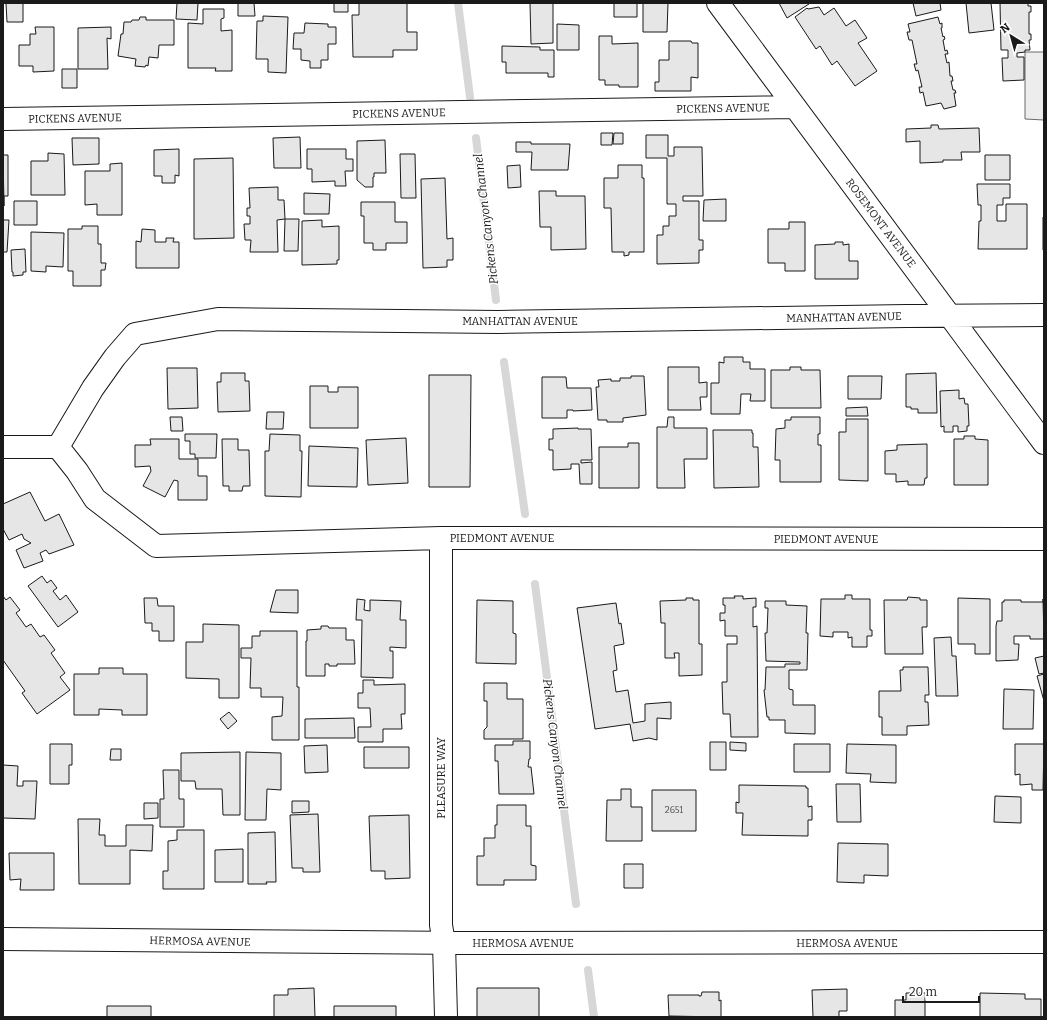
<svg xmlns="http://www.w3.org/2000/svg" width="1047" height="1020" font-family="Bitter,serif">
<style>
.built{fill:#ededed;stroke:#6a6a6a}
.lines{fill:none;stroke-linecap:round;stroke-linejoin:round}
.stream{stroke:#d7d7d7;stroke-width:8}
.building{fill:#e6e6e6;stroke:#1a1a1a}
.minor-casing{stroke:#1a1a1a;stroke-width:24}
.minor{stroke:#fff;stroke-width:22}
.labels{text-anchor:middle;stroke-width:3;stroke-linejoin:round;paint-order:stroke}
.number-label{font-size:9px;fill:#4d4d4d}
.street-label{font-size:11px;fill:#1a1a1a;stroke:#fff}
.water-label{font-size:12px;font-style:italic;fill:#1a1a1a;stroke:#fff}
</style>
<rect width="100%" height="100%" fill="#fff"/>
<path class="built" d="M1044 52V120L1025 119V52Z"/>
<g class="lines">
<path class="stream" d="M458 3 470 97
M476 138 496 300
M504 362 525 514
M535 584 576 904
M588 970 594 1017"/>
</g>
<path class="building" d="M6 3H23V22H7Z
M177 3H198L197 20 176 19Z
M238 3H254L255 16H238Z
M334 3H348V12H334Z
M359 3H407V32H417V50H393V57H353L352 15H359Z
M530 3H553V43L531 44Z
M614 3H637V17H614Z
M643 3H668L667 32H643Z
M779 3H808L809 4 787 18Z
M913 3H940L941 10 916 16Z
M966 3H991L994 30 969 33Z
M1000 3H1028V6H1031V12H1029V34H1031V40H1029L1030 50H1025V52L1017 53V57H1024V80L1003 81 1002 58H1008V50H1001Z
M819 7 824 15 834 8 846 26 855 20 867 38 858 43 877 71 855 86 837 61 832 65 820 46 816 49 795 17 807 8 808 9Z
M203 9H224V18L221 19V31L232 30V71H215L216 68H188V23L203 24Z
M263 16 288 17 286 73 268 72V59H256L257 21H263Z
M140 17H146V20H174V45H159L158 58 149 57 148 66 146 65 145 67 135 66 136 59 118 56 121 34H123L124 22H131L132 20H139Z
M938 17 940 24 942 23V28H941L943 37 944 36 945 39 943 40 945 51 947 50 948 54H945L947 63 949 62 950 76H952L953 81H951L953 90H955L956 93H954L956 106 944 109 941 103 926 106 923 92 920 93 919 87H922L918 70 916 71 914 64H917L912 40H909L907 32H910L908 24Z
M305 23 328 24V27H336V44H328V60H321V68H310V61L301 60V49H293L294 33H304Z
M557 24 579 25V50H557Z
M35 27H54V71L33 72V66H19V45H30V34H36Z
M111 27V39L107 38 108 69H78V28Z
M599 36H612V44L638 43V87H619V85H605V80H599Z
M669 41H691L692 43H698V78L691 77V91H655V82H659V60H669Z
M502 46 540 47V50H554V77H548V73H506V62H502Z
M62 69H77V88H62Z
M931 125H938L939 129 979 128 980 152H961L962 160H943V162L920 163V141L906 142V129L931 128Z
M601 133H613L612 145H601Z
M614 133H623V144H613Z
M646 135H668V156H674V147H702L703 196H683V201H699V240H703V250H699V263L657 264V235H663V226H669V216H676V204H667V158H646Z
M300 137 301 168H274L273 138Z
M72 138H99V164L73 165Z
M385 140 386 173H374V177H373V187H365L357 180V141Z
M516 142H531V144H570L568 170H531L532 152H516Z
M179 149V176L175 175V183H162V176H154V150Z
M307 149H346V159H353V171H345L346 186H335V181L312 182V169H307Z
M48 153 64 154 65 195H31V161H48Z
M400 154H415L416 198H401Z
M3 155H8V196H4V206Z
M985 155H1010V180H985Z
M233 158 234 238 194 239V159Z
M122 163V215H97V204L85 205V171H110V164Z
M520 165 521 187 508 188 507 166Z
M618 165H642V178H644V252H629V255L624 256V252H612L611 208H604V178H618Z
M445 178 447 239 453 238V260H447V267L423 268 421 179Z
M977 184H1010V198H1003V205H997V221H1006V204H1027V249H978L979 221H981V205H978Z
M278 187V200H284L285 219 277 220 278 252H250L251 240H245L244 224H250V216H247V208H250L249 188Z
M539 191H556V196H585L586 249 551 250V227H540Z
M304 193 330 194 329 214H304Z
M726 199V221H703L704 200Z
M14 201H37V225H14Z
M361 202H395V222H407V243H386V250H373V243H364V216H361Z
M1043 217H1044V250H1043Z
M285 219H299L298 251H284Z
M3 220H9L7 252H3Z
M322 220V227L339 226V260H337V264L302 265V221Z
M789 222H805V271H785V263H768V229H789Z
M82 226H98V244H101V263H106L105 270H101V286H73V271H68V229H82Z
M142 229 155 230V242H166V238H174L173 242H179V268H136V241L141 242Z
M31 232 64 233 63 267 46 266V272L31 271Z
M835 242H843V245L849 244V261H858V279H815V245L835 244Z
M25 249 26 272H23V275L13 276V272H12L11 250Z
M724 357H743V362H750V369H765V401H750L751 394H741L740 414H711V383H719V362L724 363Z
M668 367H699V383L707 382V397H700L701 410H668Z
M790 367H801V370H820L821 408H771V370H790Z
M167 368H197L198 408 168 409Z
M221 373H245V381H249L250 411 218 412 217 382H221Z
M936 373 937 413H918V409H911V407H906V374Z
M429 375H471L470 487H429Z
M631 376H644L646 415 623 418V422H607V420H598L596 387H599L598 380 611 379V381H620V378H631Z
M848 376H882L881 399H848Z
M542 377H566L567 388H591L592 410 573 411V410H567V418H542Z
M310 386H328V392H338V387H358V428H310Z
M959 390V399L964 398 965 404H968L969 426H967V431L958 432V426H953V432H944V426L941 427 940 391Z
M867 407 868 416H846V408Z
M267 412H284L283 429H266Z
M170 417H182L183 431H171Z
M668 417H674V428H707V459H684L685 488H657V427H667Z
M791 417H820V434H818V445H821V482H780V460H775L776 429 785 428V420H791Z
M846 419H868V481L839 480V432H846Z
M578 428V429H591L592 460H581V463L592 462V484H580L579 464H571V469L553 470V450H549V439H553V429Z
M713 430H752V433H753V447H758L759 487 714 488Z
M185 434H217L216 458H195V454H190V441H185Z
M270 434 300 435V451H302L301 497 265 496V451H269Z
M964 436H975V439L988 440V485H954V439H964Z
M406 438 408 483 368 485 366 440Z
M150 439H179V459H198V476H207V500H178V481L174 480 165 497 143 486 151 471 150 466 135 467V445H151Z
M222 439H238V450H249L250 486H243L242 491H229V486H223Z
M628 443H639V488H599V447H628Z
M927 444V478H925L924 485H908V481L896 482V474H885V451L897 450V445Z
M309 446 358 448 357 487 308 486Z
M30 492 45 521 59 514 74 545 49 554 46 550 40 553 43 561 24 568 16 550 31 543 24 539 22 534 9 540 3 529V504Z
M42 576 47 583 51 580 57 588 53 591 60 600 66 595 78 612 58 627 28 586Z
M276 590H298V613L270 612Z
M845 595H852V599H870V630H872V636H867V647H852V637L848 638V632H833V637L820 636 821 599H845Z
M3 596 6 600 10 597 20 610 16 613 26 627 31 624 40 637 44 635 55 650 51 653 65 673 60 677 70 690 37 714 22 693 25 691 3 660Z
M734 596H743V599L756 598V607H753V627L757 626 758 737H731L730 714H723L722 682H727V644H737V636H725V620L720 621V613H725V605H723V598H735Z
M908 597 920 598V600H927V627H922L923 654H885L884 600H907Z
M144 598H157L158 606H174V641H159V631H152V623H145Z
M686 598H693V600H699V644H702V675L679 676V653H674L675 658H665V623H661L660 601 686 600Z
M958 598 990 599V654H975V644H958Z
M357 599 365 600 364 610 370 611V600L401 601 400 620H406V648L390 647V651H393V678L361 677 362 620H356Z
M1043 599 1044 639H1030V636H1014V644H1019L1018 660 996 661V626L997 621H1002V602H1004V600H1021V602H1043Z
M477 600 513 601V633L516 634V664L476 663Z
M765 601H786V605L807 606 806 633H808L807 670H789V689L793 690V705H815V734L785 733V720H769V717H767L764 690H765L766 667H785V664H800V662L766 661 765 633H767L768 608H765Z
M616 603 619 624 621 623 624 644 614 646 617 670 613 671 616 692 628 690 633 723 645 721V704L671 702V719L657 718V740L649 738 633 741 630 724 595 729 577 608Z
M203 624 239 625V698H219V679L186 678V642H203Z
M321 626H328L329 628H346V640H354L355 664H337V666H329V664H325V676H306V641H307V630L321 629Z
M260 631H297V687H299V740H272V717L282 716 283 697H261V688H250L251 658H241V648H252V636H260Z
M951 637 952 656H956L958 696H936L934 638Z
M1044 656V673L1039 674 1035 658Z
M903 667H928L929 695H925V702H928L929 725 907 726V735H882V717H879V691H901L900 670H903Z
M99 668H123V674H147V715H122V710L99 709V715H74V674H99Z
M1044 674V701L1037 676Z
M363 680H374V685L405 684V714H401L402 729H383V742H358V727H371L370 708H358V693H363Z
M484 683H507V699H523V739H484V730L487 727V701H484Z
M1004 689 1034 690 1033 729H1003Z
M229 712 237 721 228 729 220 719Z
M354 718 355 738H305V719Z
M513 741H530V759H529L528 767H531L534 794H499L498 761H495V745H513Z
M710 742H726V770H710Z
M730 742 746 743V751L730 750Z
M50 744H72V765H69V784H50Z
M794 744H830V772H794Z
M847 744 896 745V783L870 782 871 774 846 773Z
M1015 744H1044L1043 790H1032V784L1020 785V774L1015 775Z
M327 745 328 772 305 773 304 746Z
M364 747H409V768H364Z
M111 749H121V760H110Z
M240 752V815H223L222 789H196L195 781H181V753Z
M246 752 281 753V790L267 789 266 820H245Z
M3 765 18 766 17 786H23V781H37L35 819 3 818Z
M163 770H179V799H184V827H160V799H164Z
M836 784H860L861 822H837Z
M739 785 806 786V788H808V807L812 806V820H808V836L742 835 743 813H736V802L739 803Z
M621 789H631V807H642V841H606L607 800H621Z
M652 790H696V831H652Z
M995 796 1021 797V823L994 822Z
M292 801H309V812L292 813Z
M144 803H158V818L144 819Z
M497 805H526V826H531V865L536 866V880H504V885H477V856H484V838H495V825H497Z
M318 814 320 872H303V868H292L290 815Z
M409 815 410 878 385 879V871H371L369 816Z
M78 819H100L99 835H105V846H126V825H153L152 851 130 850V884H79Z
M177 830H204V889H163V871H168V841L177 840Z
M275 832 276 882H266L267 884H248V833Z
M838 843 888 844V876L864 875V883L837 882Z
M243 849V882H215V850Z
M9 853H54V890H20L21 879 10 880Z
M624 864H643V888H624Z
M314 988 315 1017H274V995H288V989Z
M477 988H539V1017H477Z
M847 989V1011H839V1017H813L812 990Z
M702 992H719V1001L721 1000V1017L669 1016 668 995H699V996H701Z
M906 993H925V1017H895V1000H906Z
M980 993 1025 994V999H1041V1017H980Z
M107 1006H151V1017H107Z
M334 1006H396V1017H334Z"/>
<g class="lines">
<g class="minor-casing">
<path id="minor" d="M718 3 1044 443
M3 119 795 107
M3 447H58L77 471 95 499 156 546 441 538 1044 539
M58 447 93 388 115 357 135 334 218 319 499 322 907 316 1044 315
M441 538V925L444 943 446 1017
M3 939 466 943 1044 942"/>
</g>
<use href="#minor" class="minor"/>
</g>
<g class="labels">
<g class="number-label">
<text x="674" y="813">2651</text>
</g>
<g class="street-label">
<text transform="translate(723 108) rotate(-1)" y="4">PICKENS AVENUE</text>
<text transform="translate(399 113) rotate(-1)" y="4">PICKENS AVENUE</text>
<text transform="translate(75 118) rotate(-1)" y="4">PICKENS AVENUE</text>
<text transform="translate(881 223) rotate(53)" y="4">ROSEMONT AVENUE</text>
<text transform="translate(844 317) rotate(-1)" y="4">MANHATTAN AVENUE</text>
<text x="520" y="325">MANHATTAN AVENUE</text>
<text x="502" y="542">PIEDMONT AVENUE</text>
<text x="826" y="543">PIEDMONT AVENUE</text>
<text transform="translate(441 778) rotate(-90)" y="4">PLEASURE WAY</text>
<text transform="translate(200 941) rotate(1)" y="4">HERMOSA AVENUE</text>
<text x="523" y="947">HERMOSA AVENUE</text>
<text x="847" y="947">HERMOSA AVENUE</text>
</g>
<g class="water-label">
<text transform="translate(486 219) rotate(-97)" y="4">Pickens Canyon Channel</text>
<text transform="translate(555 744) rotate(83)" y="4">Pickens Canyon Channel</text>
</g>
</g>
<rect width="1047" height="1020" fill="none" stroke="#1a1a1a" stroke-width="8"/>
<g transform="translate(1011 36) rotate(323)" stroke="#ffffff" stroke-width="3" paint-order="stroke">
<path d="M0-3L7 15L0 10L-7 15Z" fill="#1a1a1a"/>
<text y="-6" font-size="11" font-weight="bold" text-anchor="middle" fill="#1a1a1a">N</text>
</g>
<path d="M903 996v6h76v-6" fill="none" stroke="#1a1a1a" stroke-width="2"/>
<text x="909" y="996" font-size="12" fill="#1a1a1a" stroke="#ffffff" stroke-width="3" paint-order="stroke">20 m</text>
</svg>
